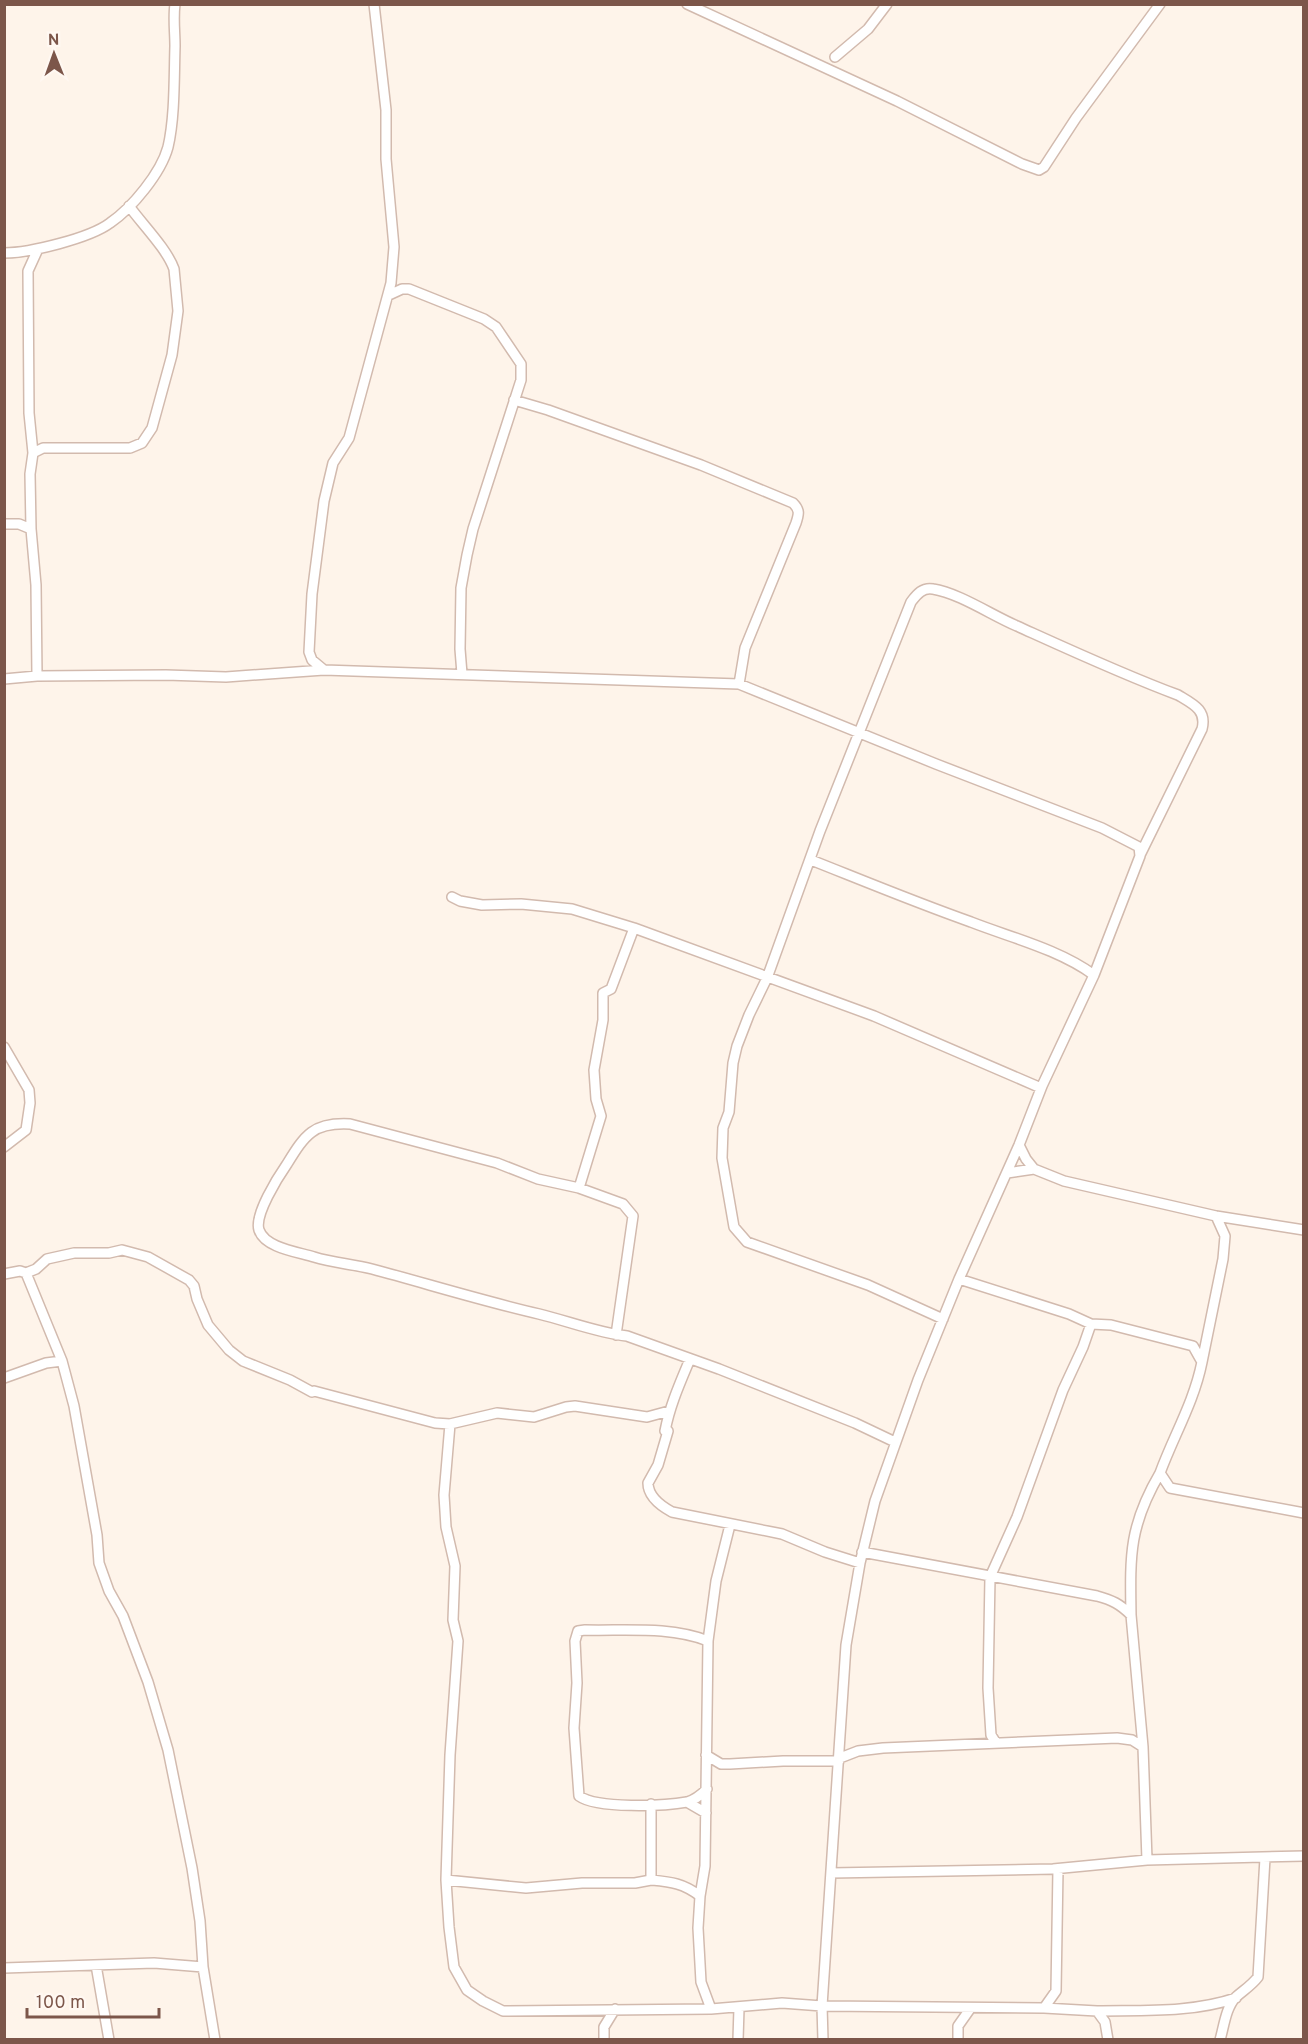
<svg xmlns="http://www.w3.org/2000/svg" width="1308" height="2044" font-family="Overpass,sans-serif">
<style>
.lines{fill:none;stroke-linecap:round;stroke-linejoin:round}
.street-casing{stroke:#d2baae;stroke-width:12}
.street{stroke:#fff;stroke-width:9}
</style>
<rect width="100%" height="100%" fill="#fef4ea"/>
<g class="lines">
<g class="street-casing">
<path id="street" d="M687 4 897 101 1022 164 1039 170 1044 167 1076 118 1160 4
M835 57 868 29 887 4
M4 253C30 253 90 238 110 223 132 208 161 173 168 147 175 117 174 77 175 46 175 32 173 18 175 4
M389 295 402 289H409L484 319 496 327 521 364V380L473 529 467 555 461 588 460 649 462 674
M514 400 548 410 701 465 793 503C800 510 799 514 796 523L745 648 739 684
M33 453 29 413 28 271 38 249
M4 524H19L31 529
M324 670 312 660 309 652 312 594 324 501 333 463 349 438 391 283 394 247 386 159V110L374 4
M37 676 36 585 31 529 30 474 33 453 43 448H130L142 443 152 428 172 355 178 311 174 269C167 249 142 224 129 206
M4 679 37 676 166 675 226 677 324 670 739 684 936 764 1102 828 1139 847 1140 856 1094 975 1042 1086 1019 1145 959 1279 918 1380 875 1501 860 1563 846 1645 822 2006 823 2040
M811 860C864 881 917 903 971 922 1012 938 1058 949 1094 975
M452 897 460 901 482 905 521 904 572 909 634 928 874 1016 1041 1088
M4 1047 29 1090 30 1103 26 1130 4 1147
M1019 1145 1026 1159 1034 1169 1064 1181 1216 1216 1304 1230
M1007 1173 1034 1169
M579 1188 601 1116 596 1099 594 1070 603 1020V993L611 989 634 928
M26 1273 36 1269 47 1259 74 1253H109L122 1250 148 1257 189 1280 194 1286 197 1299 208 1325 229 1350 243 1361 290 1380 312 1392 314 1391 435 1423 450 1424 497 1413 534 1417 566 1407 575 1406 647 1417 669 1411
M4 1274 20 1271 26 1273 62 1361 74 1406 97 1535 99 1563 109 1591 123 1616 148 1682 168 1750 192 1868 200 1921 203 1967 215 2040
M959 1279 1069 1314 1091 1324 1111 1325 1193 1346 1202 1362C1194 1402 1174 1435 1160 1473L1170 1488 1304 1513
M943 1319 868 1285 747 1242 734 1227 722 1158 723 1128 729 1112 733 1063 737 1046 749 1015 767 978 820 831 911 602C917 594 923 587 933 589 959 593 993 616 1017 626 1070 650 1124 675 1178 695 1193 704 1207 710 1202 729L1140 855
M616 1335 633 1216 623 1204 579 1188 538 1179 497 1163 350 1124C313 1122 305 1135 287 1164 278 1177 254 1215 259 1230 265 1248 298 1252 314 1257 333 1263 352 1264 372 1269 428 1284 483 1301 539 1314 568 1321 598 1333 627 1336L719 1369 855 1423 895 1442
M690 1359C680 1383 670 1405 665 1431H668L658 1465 648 1483C648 1497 661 1506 672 1512L782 1534 825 1552 860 1563
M1202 1362 1223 1259 1225 1236 1216 1216
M4 1378 46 1363 62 1361
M450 1424 444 1495 446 1527 455 1566 453 1620 458 1641 450 1755 446 1880 449 1927 454 1967 467 1990 483 2001 503 2011 711 2009 782 2003 822 2006 1044 2008 1097 2011 1105 2022 1108 2040
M862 1552 1097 1596C1112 1600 1120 1604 1131 1615L1143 1747
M1131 1615C1130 1555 1129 1526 1160 1473
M996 1743 991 1735 988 1688 990 1577 1017 1517 1063 1390 1083 1347 1091 1324
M706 1755 721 1764H730L783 1761H839
M840 1758 858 1751 883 1748 1117 1738 1132 1740 1143 1747 1147 1860
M707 1789C701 1795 695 1800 687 1802 664 1806 597 1809 579 1796L574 1728 577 1683 575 1641 578 1631 585 1630C625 1631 670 1626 708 1641
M687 1802 706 1813
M651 1804V1880C671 1882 683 1883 700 1896
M831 1873 1053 1869 1147 1860 1304 1856
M446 1880 526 1888 582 1883H635L651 1880
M96 1965 109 2040
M4 1968 154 1963 203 1967
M1044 2008 1056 1991 1058 1869
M711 2009 701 1982 698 1928 700 1896 705 1866 708 1641 716 1581 730 1525
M1097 2011C1143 2010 1192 2013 1236 1998
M604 2040V2027L615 2009
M738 2040 739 2008
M958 2040V2026L970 2009
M1220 2040C1224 2026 1226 2007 1236 1997 1244 1990 1252 1985 1258 1977L1265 1858"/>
</g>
<use href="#street" class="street"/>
</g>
<rect width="1308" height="2044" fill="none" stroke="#7c564a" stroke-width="12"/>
<g transform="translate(54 54) rotate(359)" stroke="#fff8f2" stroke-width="4.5" paint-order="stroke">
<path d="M0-4.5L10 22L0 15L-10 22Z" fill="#7c564a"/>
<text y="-9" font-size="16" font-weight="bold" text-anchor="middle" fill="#7c564a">N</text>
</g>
<path d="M27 2008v9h132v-9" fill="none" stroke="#7c564a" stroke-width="3"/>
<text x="36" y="2008" font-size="18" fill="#7c564a" stroke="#fff8f2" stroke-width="4.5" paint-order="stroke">100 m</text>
</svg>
